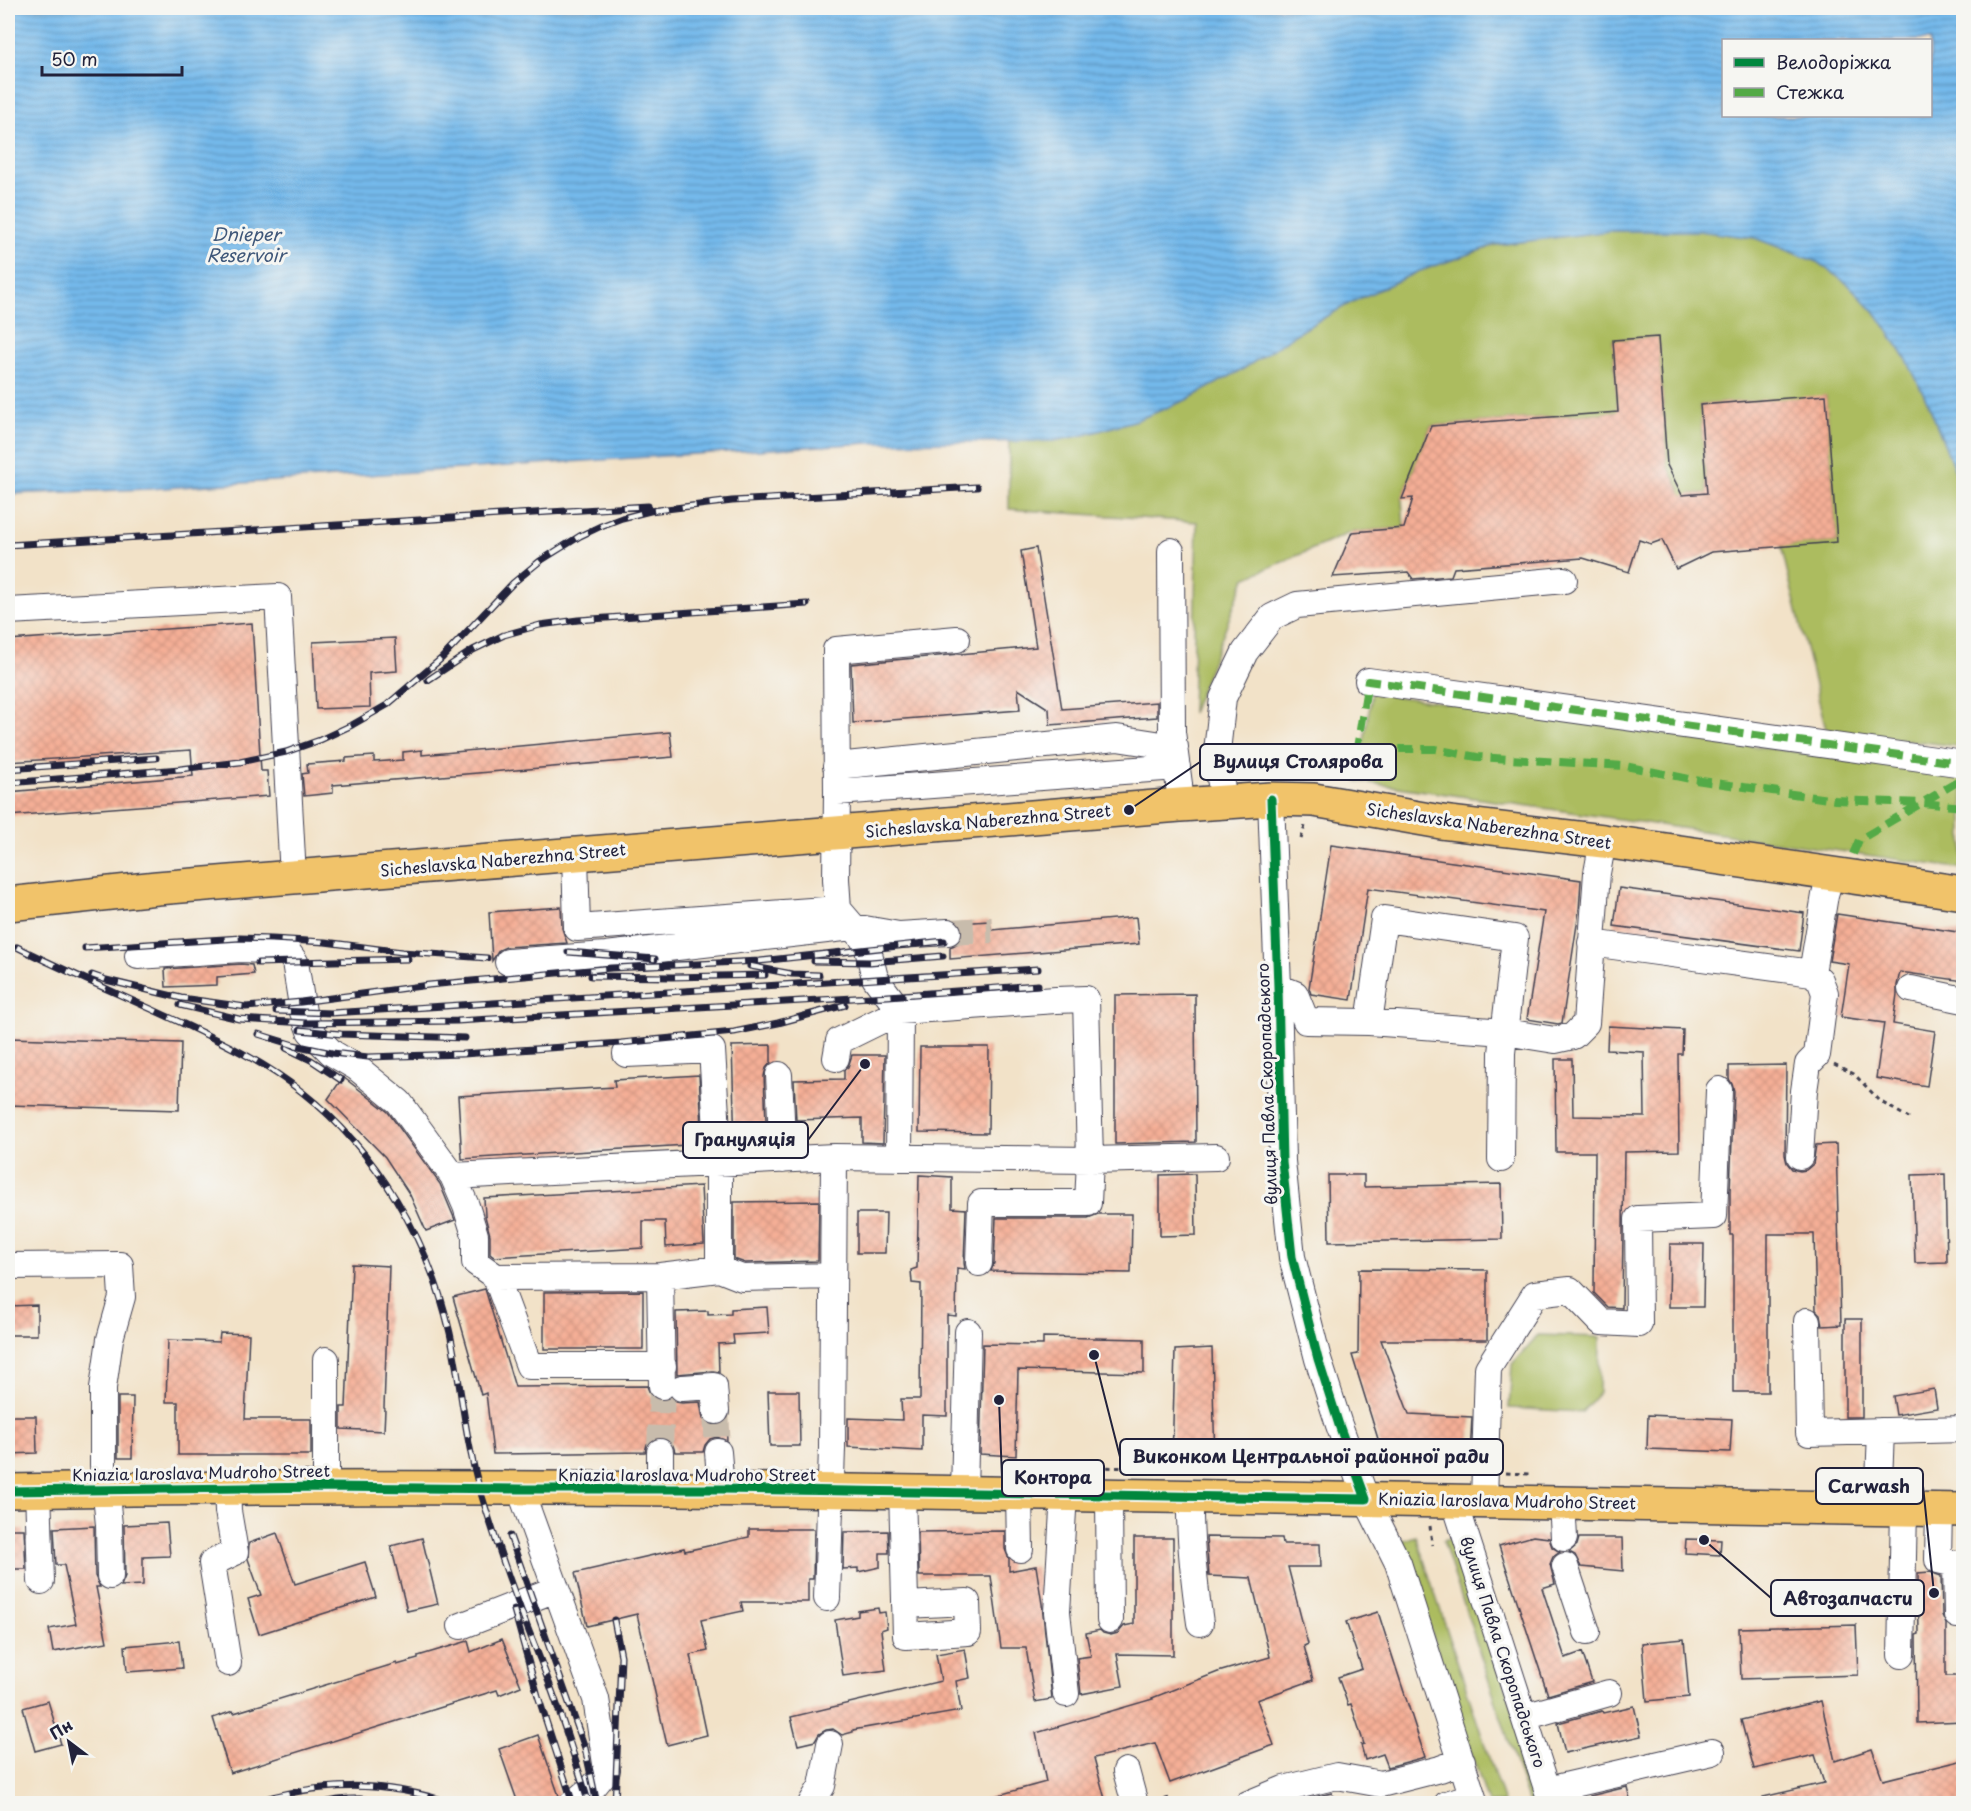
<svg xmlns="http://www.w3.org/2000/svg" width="1971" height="1811" font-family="'Playpen Sans',sans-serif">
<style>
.grass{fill:#acbc5f;stroke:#676f4d;stroke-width:1.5}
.water{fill:url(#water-rules);stroke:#4b6e93;stroke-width:1.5;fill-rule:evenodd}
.building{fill:url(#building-cross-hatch)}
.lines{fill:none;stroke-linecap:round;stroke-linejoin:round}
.minor-tunnel{stroke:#c8bcac;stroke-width:26;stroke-dasharray:26 13;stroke-linecap:butt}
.minor-casing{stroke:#413f50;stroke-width:28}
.major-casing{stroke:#413f50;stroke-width:36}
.path{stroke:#413f50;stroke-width:3;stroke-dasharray:4.5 4.5;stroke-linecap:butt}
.minor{stroke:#fff;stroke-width:26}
.major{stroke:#f1c36a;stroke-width:33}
.rail-casing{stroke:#22223b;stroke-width:7}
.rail{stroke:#f6f6f2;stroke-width:4.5;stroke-dasharray:14;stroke-linecap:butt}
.quiet{stroke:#53aa46;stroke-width:8;stroke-dasharray:15 8;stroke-linecap:butt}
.cycleway-casing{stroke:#f6f6f2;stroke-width:13}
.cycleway{stroke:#00873e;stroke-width:9}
.labels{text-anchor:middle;stroke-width:6;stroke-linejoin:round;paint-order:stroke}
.street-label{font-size:16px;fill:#22223b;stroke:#f6f6f2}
.water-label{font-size:18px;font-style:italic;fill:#3f5779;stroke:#f6f6f2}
.leader{fill:none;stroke:#22223b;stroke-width:2}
.callout-dot{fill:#22223b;stroke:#f6f6f2;stroke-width:2}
.callout{fill:#f6f6f2;stroke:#22223b;stroke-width:2}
.callout-label{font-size:18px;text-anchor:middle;font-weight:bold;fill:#22223b}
</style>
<defs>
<pattern id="water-rules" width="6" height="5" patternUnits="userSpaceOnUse" patternTransform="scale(1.5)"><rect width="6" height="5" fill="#74b9eb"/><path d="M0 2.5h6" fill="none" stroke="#5f96c0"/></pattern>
<pattern id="building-cross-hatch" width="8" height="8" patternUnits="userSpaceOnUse" patternTransform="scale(1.5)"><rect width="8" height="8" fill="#f5af96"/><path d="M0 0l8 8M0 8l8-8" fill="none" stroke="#d29682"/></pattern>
</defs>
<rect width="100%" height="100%" fill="#f6f6f2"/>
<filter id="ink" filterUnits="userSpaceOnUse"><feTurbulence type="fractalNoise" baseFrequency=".0167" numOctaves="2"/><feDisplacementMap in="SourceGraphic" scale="12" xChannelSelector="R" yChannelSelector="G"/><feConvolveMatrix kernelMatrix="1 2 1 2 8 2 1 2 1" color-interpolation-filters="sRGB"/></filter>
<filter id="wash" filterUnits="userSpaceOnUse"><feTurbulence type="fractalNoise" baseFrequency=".008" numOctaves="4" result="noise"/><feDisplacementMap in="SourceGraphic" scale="24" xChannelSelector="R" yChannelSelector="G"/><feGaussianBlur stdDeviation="1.35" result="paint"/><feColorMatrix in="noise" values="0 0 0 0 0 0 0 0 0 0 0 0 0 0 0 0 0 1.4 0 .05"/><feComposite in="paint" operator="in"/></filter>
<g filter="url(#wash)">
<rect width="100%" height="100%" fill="#f2e2c8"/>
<path class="grass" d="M1609 231H1699L1755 238 1817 262 1849 285 1878 316 1907 360 1928 403 1963 491V747L1826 730 1781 546 1837 542 1826 396 1700 405 1707 493 1691 494 1693 515 1679 496 1680 489 1667 465 1658 337 1613 340 1618 412 1431 426 1402 499 1404 528 1352 532 1245 578 1192 713 1197 522 1009 509V441H1054L1088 434 1137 420 1186 400 1243 369 1302 330 1352 302 1417 272 1496 245Z
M1372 693 1963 775V869L1357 781Z
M1538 1335 1600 1337 1599 1393 1582 1412 1509 1408 1512 1364Z
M1416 1536 1504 1803H1488L1401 1541Z
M1458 1536 1543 1803H1529L1443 1541Z"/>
<path class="water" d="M8 8H1963V491L1928 403 1907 360 1878 316 1849 285 1817 262 1755 238 1699 231H1609L1495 245 1417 272 1352 302 1302 330 1243 369 1186 400 1137 420 1088 434 1054 441 868 443 148 489 8 494ZM1724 40H1930V116H1724Z"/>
<g id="blocks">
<path class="building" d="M1658 337 1667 465 1682 495 1707 493 1700 405 1826 395 1837 542 1711 552 1676 569 1662 540 1651 544 1639 540 1629 572 1583 558 1454 568 1451 576 1413 579 1408 572 1333 577 1352 532 1404 528 1413 498 1402 499 1431 426 1618 412 1613 340Z
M1036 548 1062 709 1157 702V717L1050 725 1049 709 1018 689 1020 710 853 723 851 664 1036 647 1021 551Z
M252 623 261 771H267L269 796 8 816V792L193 776 191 750 8 762V640Z
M395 638 397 671 369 673 370 707 316 709 313 642Z
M670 732 673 757 333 785V793L304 796 302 774 308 773 307 764 346 761V758L374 756V762L403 760V752L422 750V755Z
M1331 845 1581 880 1579 911 1562 1023 1558 1024 1527 1019 1544 912 1368 888 1351 1000 1311 994 1309 988Z
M1619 888 1804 913 1799 951 1614 926Z
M561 907 562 928 567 943 506 947 499 950 492 961 489 912Z
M1837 914 1964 933V981L1900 972 1897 985V994L1893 1024 1935 1031 1927 1086 1876 1078 1884 1023 1841 1017 1849 964 1829 961Z
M1136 917 1139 944 950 959V947L957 944 962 938 963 931 959 923 989 921 992 930Z
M241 964 252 965 254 974 217 977V985L166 987 165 969Z
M1195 994 1196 1142 1115 1144V995Z
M1608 1026 1683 1030 1682 1054H1678L1679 1151 1624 1152 1622 1308 1608 1307 1594 1293 1595 1152H1556L1555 1059H1572L1573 1116 1645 1117 1644 1052 1607 1050Z
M8 1038 181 1043 179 1110 8 1105Z
M771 1045V1062L766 1068 764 1076 767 1144 735 1145 732 1046Z
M920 1047H989L988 1133 919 1132Z
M852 1055H885L883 1143 862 1142V1118L796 1120 794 1080 844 1079V1070L848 1067Z
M1786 1065 1785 1155 1787 1163 1792 1169 1800 1171 1806 1170 1813 1164 1816 1145 1836 1144 1841 1325 1822 1326 1820 1314 1816 1310 1814 1234H1768V1392H1733V1235H1730V1191L1734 1091 1732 1084 1729 1079V1066Z
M699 1075 703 1144 462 1159 458 1096 615 1087 614 1080Z
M343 1077 388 1112 440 1184 455 1220 426 1231 410 1195 385 1157 328 1099Z
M1195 1174 1196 1235 1160 1236V1175Z
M1945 1174 1947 1262 1915 1263 1912 1175Z
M919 1175 952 1177V1208L966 1209 964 1263 965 1269 957 1268 956 1316 947 1315V1416L922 1415V1451L848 1447V1418L902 1420 901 1399H920L921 1284 912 1283 911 1270 917 1268Z
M1328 1175H1364V1187L1501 1184 1502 1239 1329 1242Z
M701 1186 704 1244 666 1247 665 1221H643V1248L494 1257 490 1254V1235L485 1216 484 1198Z
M819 1201 818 1261 745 1263 734 1259V1202Z
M857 1213H886L885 1253H857Z
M1098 1214H1132L1131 1273 991 1271 994 1263 996 1218H1088Z
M1670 1244H1704L1703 1307H1669Z
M352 1264 389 1266 384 1408 385 1409 384 1431 341 1429V1407H346Z
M1359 1269 1487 1270V1340H1381L1409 1414 1472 1417 1470 1455H1383L1352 1355 1358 1354Z
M485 1289 515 1387 647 1386 650 1394 655 1399 663 1401 671 1398 676 1402 682 1403 700 1402 703 1419 709 1424 718 1426 726 1422 727 1441 717 1437 710 1439 705 1445 703 1452H675L673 1445 668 1439 659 1437 653 1439 647 1444 645 1452 493 1454 486 1393 481 1395 453 1297Z
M643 1291V1349H544V1292Z
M37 1305V1335H8V1306Z
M767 1307 769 1333 733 1335 734 1343 718 1344 719 1372 713 1371 677 1374 676 1312 708 1311V1315L731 1314V1309Z
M1845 1319H1862V1417H1845Z
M220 1333 249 1334 245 1419H311V1455H178V1402H166L168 1340 219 1342Z
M1043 1337 1144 1339V1373L1018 1370 1016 1456 980 1454 983 1344 1043 1345Z
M1212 1348 1215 1462 1172 1461 1175 1350Z
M1934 1389 1937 1408 1896 1415 1893 1396Z
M768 1391H799L800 1446H770Z
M118 1397H133L132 1458H118Z
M1648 1415 1732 1419 1730 1452 1647 1449Z
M8 1416H36L37 1453 8 1454Z
M167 1523 170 1556 143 1557V1585L121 1586 125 1576 124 1525Z
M94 1526 95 1576 100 1587H96L107 1642 53 1652 49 1629 76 1624 64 1565H56L54 1528Z
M8 1529H24L26 1569H8Z
M749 1529H814L813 1579H808V1602H741L743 1611 701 1620 708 1651 690 1655 707 1735 667 1745 637 1614 587 1626 575 1573 684 1548 685 1551 749 1537Z
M888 1531 889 1553H880V1567L858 1572V1568L843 1569 844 1532Z
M1005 1531V1549L1009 1559V1571L1036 1566 1042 1604 1052 1699 1035 1702 1026 1648H1001L991 1576H919L918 1532Z
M277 1533 295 1584 365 1562 376 1597 259 1634 248 1599 261 1595 248 1559 249 1543Z
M1533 1536 1549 1538 1552 1547 1560 1552 1553 1557 1550 1564 1555 1584 1542 1588 1565 1658 1582 1652 1592 1682 1548 1695 1499 1546Z
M1206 1537 1282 1538 1283 1544H1320L1321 1567H1288L1308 1644 1304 1646 1313 1680 1257 1700 1274 1745 1170 1783 1155 1743 1094 1758 1105 1799 1089 1803H984V1799L1046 1782 1036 1733 1153 1699 1152 1698 1218 1672 1270 1657 1251 1578 1209 1576Z
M422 1538 438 1604 407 1611 391 1546Z
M1134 1538H1173V1655L1117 1654 1123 1686 1081 1694 1077 1658 1091 1656 1086 1633 1100 1630 1103 1633 1111 1635 1118 1633 1124 1626 1134 1624Z
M1579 1538H1622L1623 1571 1581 1567 1575 1555 1569 1552 1577 1545Z
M1686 1539 1721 1540 1720 1555 1685 1553Z
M1930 1572 1941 1576 1942 1615 1946 1624V1676H1964V1721L1917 1723 1916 1635 1919 1634 1918 1573Z
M878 1608 879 1613 885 1612 887 1628 881 1630 886 1670 843 1676 835 1620 858 1616V1611Z
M1378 1612 1425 1757 1388 1767 1383 1754 1365 1760 1361 1745 1364 1744 1351 1704 1348 1705 1338 1677 1362 1669 1346 1622Z
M1856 1625 1858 1675 1741 1679 1739 1628Z
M502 1639 521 1686 499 1695 497 1690 230 1773 213 1718 233 1711 234 1713 397 1663V1665L418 1659V1656L468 1641 471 1652Z
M1684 1639 1689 1697 1647 1701 1642 1643Z
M179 1641 182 1668 127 1672 125 1646Z
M965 1649 970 1678 956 1681 961 1711 853 1730V1732L842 1735 833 1729 826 1730 819 1734 815 1741 798 1745 791 1717 941 1681 936 1654Z
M48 1701 61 1744 35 1751 23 1708Z
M1821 1701 1835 1761 1872 1749 1883 1780 1964 1760V1803H1764L1763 1797 1824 1783 1815 1755 1754 1769 1741 1720Z
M1634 1706 1641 1736 1565 1753 1558 1723 1602 1711 1603 1713Z
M538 1735 559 1796 557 1803H518L499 1749Z
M1627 1787 1631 1803H1592L1590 1796Z
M1332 1793 1335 1803H1288H1289Z"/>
</g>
</g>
<g filter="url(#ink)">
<use href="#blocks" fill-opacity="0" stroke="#413f50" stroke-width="1.5"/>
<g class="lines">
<path class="minor-tunnel" d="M948 932 992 930
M716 1411 718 1452
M660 1452 662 1386"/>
<g class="minor-casing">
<path id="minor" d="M1171 551 1172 732 1179 784 1180 805
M8 611 278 597 293 877
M1368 681 1964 764
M836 766 1117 738 1175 747
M837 792 1177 767
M1271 799 1278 987 1282 1161 1292 1257 1318 1359 1339 1425 1366 1499 1398 1563 1475 1804
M1225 802 1216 760 1223 698 1245 652 1272 617 1297 605 1564 580
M575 854 577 928 838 909
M1591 943 1812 973 1820 980 1825 993 1817 1055 1808 1064 1804 1091 1800 1156
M138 956 241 949 287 951 295 962 303 1012 310 1031 332 1053 356 1067 399 1102 453 1176 466 1206 475 1235V1262L496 1277 660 1276 719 1269 742 1278 833 1276
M508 962 606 955 853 927 899 935 948 932
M1812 973 1825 895 1831 874
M1278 987 1295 994 1306 1021 1369 1022 1505 1032 1555 1040 1573 1036 1586 1023 1597 873 1603 841
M1911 989 1964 1000
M1369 1022 1384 919 1515 938 1502 1053 1501 1159
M626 1054 712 1050 719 1163V1269
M836 1058 839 1041 900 1011 1056 1000 1086 999 1090 1160 1088 1203H981L979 1263
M779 1075 783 1160
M899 1158 900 1011 875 978 868 949 862 937 838 909 836 879 837 792 836 650 957 639
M453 1176 834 1157 1090 1160 1216 1157
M8 1266 120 1265 122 1297 110 1339 103 1388V1465L109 1525 110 1576
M660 1276 662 1386
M496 1277 529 1366H663
M1807 1321 1809 1433 1964 1429
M682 1388 714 1386 716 1411
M718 1452 721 1489
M227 1487 228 1511 235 1552 212 1563 228 1663
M326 1487V1360
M520 1489 596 1699 607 1770 594 1786 572 1804
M660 1489V1452
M38 1490 41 1581
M902 1491 906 1636 968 1632 967 1602 905 1605
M964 1492 968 1332
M1019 1493 1020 1549
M1064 1494 1057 1612 1066 1694
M1109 1495 1110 1620
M1190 1496C1189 1538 1194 1581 1200 1623
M1454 1500 1552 1804
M1484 1500 1488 1368 1535 1294 1570 1290 1601 1322 1639 1324 1638 1219 1714 1216 1719 1090
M1562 1501 1564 1538
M1878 1507 1881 1431
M1939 1509 1938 1560 1956 1564 1957 1615
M1565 1566 1587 1632
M827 1598 832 1448 834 1157
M461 1626 556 1589
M1901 1655 1904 1508
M1524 1717 1609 1693
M1126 1771 1135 1804
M1548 1790 1712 1752
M811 1804 822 1786 830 1744
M1248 1804 1284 1789 1337 1776 1381 1784 1440 1769 1462 1761
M1447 1804 1472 1796"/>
</g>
<g class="major-casing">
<path id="major" d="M8 904 157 888 293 877 1180 805 1271 799 1314 800 1441 822 1603 841 1964 893
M8 1491C391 1484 774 1489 1158 1496 1426 1500 1695 1503 1964 1510"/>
</g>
<path class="path" d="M1301 839 1305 826
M1834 1064 1854 1074 1881 1102 1909 1118
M1080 1467 1331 1470
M1377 1470 1463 1472
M1506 1473 1529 1474
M1430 1526 1432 1545
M1156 1802 1170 1798 1174 1804"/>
<use href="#minor" class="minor"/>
<use href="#major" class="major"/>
<g class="rail-casing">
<path id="rail" d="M8 545 648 506
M428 680 473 650 504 635 540 625 578 620 807 604
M8 769 156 758
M8 783 180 769 240 762 286 752 320 740 352 725 387 705 442 658 513 583 540 561 580 536 601 526 622 518 650 511 732 501 977 487
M17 947C73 975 131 999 188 1026 228 1045 267 1064 302 1092 377 1151 429 1240 450 1333 461 1385 465 1439 480 1490 492 1529 505 1568 519 1605 529 1633 541 1660 551 1688 565 1726 577 1765 589 1804
M85 948 240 938 272 939 325 942 402 952 487 958
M568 952 655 959
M814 961 870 962 943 956
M258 963 408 959
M750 966 792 974 819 975
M92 975 106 980 181 998 246 1007 301 1002 429 985 611 968 760 961 944 941
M591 976 672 977 765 975
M180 1005 239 1019 306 1023 457 1021 888 996 1038 985
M276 1011 331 1013 1038 969
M300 1030 341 1034 465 1038
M258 1034 294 1045 332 1053 368 1057 463 1054 621 1043 734 1032 778 1023 845 1005
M286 1048 311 1060 341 1080
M510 1536 585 1748 597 1804
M514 1610 538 1696 573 1804
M614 1620 621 1656 615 1804
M248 1804C319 1781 383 1780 454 1804
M321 1804C348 1795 376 1800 403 1804"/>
</g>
<use href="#rail" class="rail"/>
<path class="quiet" d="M1355 760 1375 752 1396 749H1435L1477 757 1625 766 1695 780 1835 800 1921 803 1964 807
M1318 772 1355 760 1368 681 1964 764
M1853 854 1859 840 1964 778"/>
<g class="cycleway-casing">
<path id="cycleway" d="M8 1491 326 1487 520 1489H721L1366 1499 1339 1425 1318 1359 1292 1257 1282 1161 1278 987 1271 799"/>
</g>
<use href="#cycleway" class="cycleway"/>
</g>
</g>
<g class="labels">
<g class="street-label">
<text transform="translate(988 821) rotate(-5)" y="6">Sicheslavska Naberezhna Street</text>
<text transform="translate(1489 826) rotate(8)" y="6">Sicheslavska Naberezhna Street</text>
<text transform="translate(503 860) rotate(-5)" y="6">Sicheslavska Naberezhna Street</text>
<text transform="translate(1267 1084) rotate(-92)" y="6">вулиця Павла Скоропадського</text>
<text transform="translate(201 1473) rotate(-1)" y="6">Kniazia Iaroslava Mudroho Street</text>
<text x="687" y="1481">Kniazia Iaroslava Mudroho Street</text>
<text transform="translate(1507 1501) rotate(1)" y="6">Kniazia Iaroslava Mudroho Street</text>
<text transform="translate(1503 1652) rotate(72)" y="6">вулиця Павла Скоропадського</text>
</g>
<g class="water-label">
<text x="246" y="241">Dnieper<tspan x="246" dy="21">Reservoir</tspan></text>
</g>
</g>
<path class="leader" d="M1129 810L1200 762M865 1064L808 1140M1094 1355L1120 1457M999 1400L1002 1478M1934 1593L1923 1486M1704 1540L1771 1598"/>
<g class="callout-dot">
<circle cx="1129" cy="810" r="6"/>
<circle cx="865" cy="1064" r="6"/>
<circle cx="1094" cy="1355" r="6"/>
<circle cx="999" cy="1400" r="6"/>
<circle cx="1934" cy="1593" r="6"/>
<circle cx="1704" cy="1540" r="6"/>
</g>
<g class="callout">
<rect x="1200" y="744" width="196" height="36" rx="6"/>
<rect x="683" y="1122" width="125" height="36" rx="6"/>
<rect x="1120" y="1439" width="383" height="36" rx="6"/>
<rect x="1002" y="1460" width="102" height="36" rx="6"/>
<rect x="1816" y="1468" width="107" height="36" rx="6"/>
<rect x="1771" y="1580" width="153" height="36" rx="6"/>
</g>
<g class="callout-label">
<text x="1298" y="768">Вулиця Столярова</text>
<text x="745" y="1146">Грануляція</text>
<text x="1311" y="1463">Виконком Центральної районної ради</text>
<text x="1053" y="1484">Контора</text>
<text x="1869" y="1493">Сarwash</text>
<text x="1848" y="1605">Автозапчасти</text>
</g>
<rect width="1971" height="1811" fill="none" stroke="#f6f6f2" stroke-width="30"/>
<rect x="1722" y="39" width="210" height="78" fill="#f6f6f2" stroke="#a1a1a9" stroke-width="1.5"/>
<rect x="1734" y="58" width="30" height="9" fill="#00873e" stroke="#a1a1a9" stroke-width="1.5"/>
<text x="1776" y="69" font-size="18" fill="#22223b">Велодоріжка</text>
<rect x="1734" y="88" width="30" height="9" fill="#53aa46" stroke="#a1a1a9" stroke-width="1.5"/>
<text x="1776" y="99" font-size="18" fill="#22223b">Стежка</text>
<g transform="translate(69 1742) rotate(328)" stroke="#f6f6f2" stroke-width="4.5" paint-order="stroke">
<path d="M0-4.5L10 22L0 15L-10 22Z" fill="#22223b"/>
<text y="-9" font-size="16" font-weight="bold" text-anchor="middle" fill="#22223b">Пн</text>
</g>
<path d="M42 66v9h140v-9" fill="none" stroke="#22223b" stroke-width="3"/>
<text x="51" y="66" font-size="18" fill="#22223b" stroke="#f6f6f2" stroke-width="4.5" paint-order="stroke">50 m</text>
</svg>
